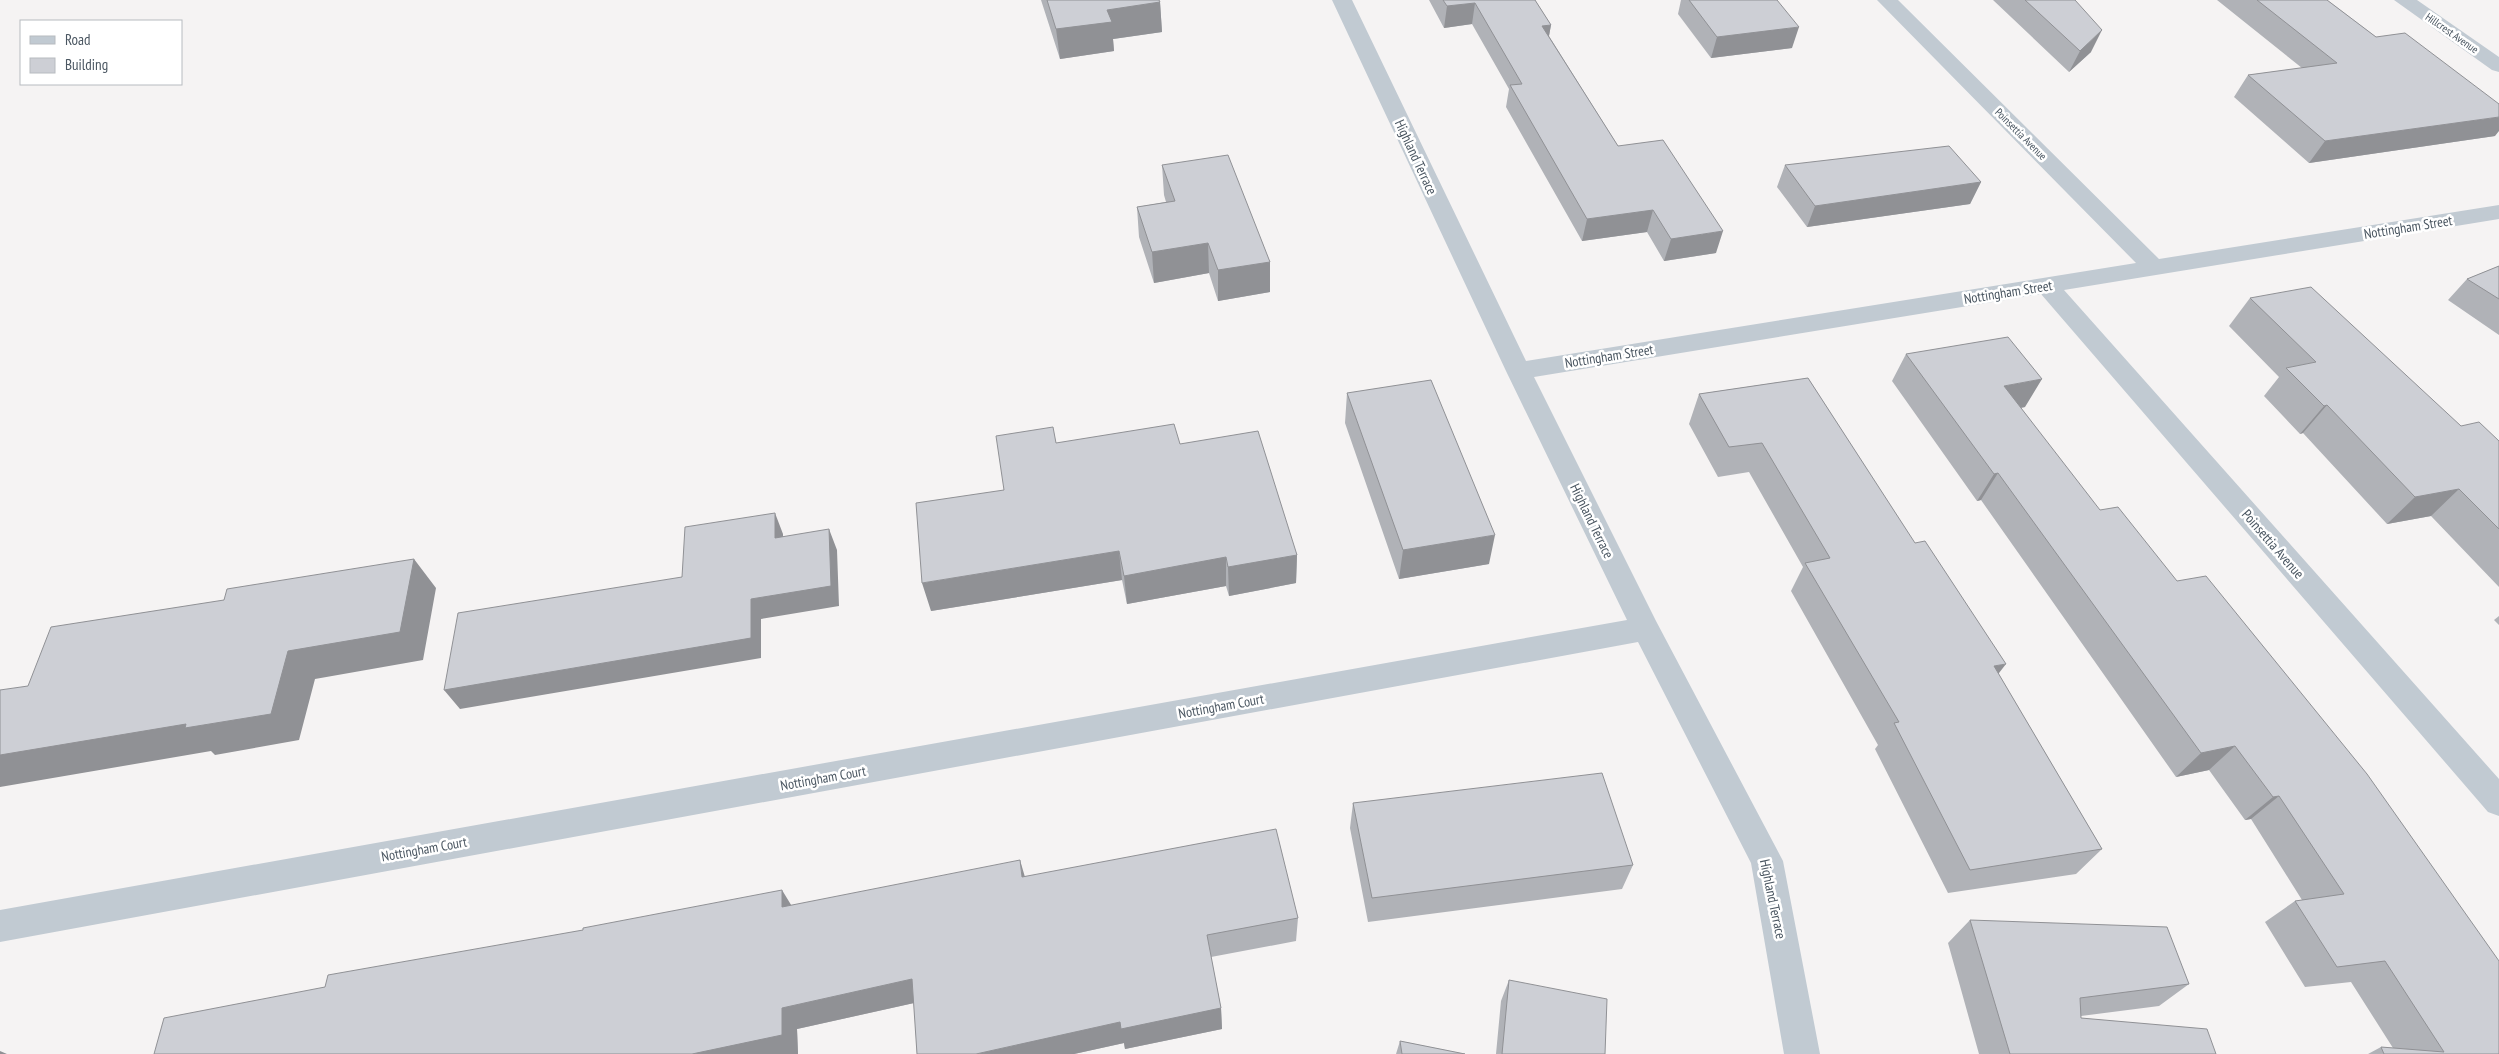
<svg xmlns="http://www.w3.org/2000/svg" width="2499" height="1054" font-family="'PT Sans Narrow',sans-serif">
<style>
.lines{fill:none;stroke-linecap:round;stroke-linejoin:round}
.minor{fill:#c1cad2;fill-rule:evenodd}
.wall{fill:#b0b2b7}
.shaded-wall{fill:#909195}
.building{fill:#cdcfd5;stroke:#909195}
.labels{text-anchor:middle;stroke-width:5;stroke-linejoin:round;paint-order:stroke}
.far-street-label{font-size:11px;fill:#4a5661;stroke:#fff}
.street-label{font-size:14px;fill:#4a5661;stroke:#fff}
</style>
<rect width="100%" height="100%" fill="#f5f3f3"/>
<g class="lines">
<path class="minor" d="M1332 0H1352L1526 361 2136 263 1877 0H1898L2159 259 2499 205V219L2064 290 2499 779V816L2488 812 2041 294 1534 377 1656 621 1783 861 1820 1054H1784L1751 863 1638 642 0 942V910L1627 620 1506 371Z
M2394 0H2417L2499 57V72L2492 70Z"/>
</g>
<path class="wall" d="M1041 0H1159L1160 2 1162 32 1113 39 1114 51 1060 59Z
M1429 0H1535L1551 25 1549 36 1618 146 1716 253 1664 261 1647 232 1582 241 1506 107 1509 89 1472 24 1444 28Z
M1681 0H1777L1792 48 1711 58 1678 14Z
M1993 0H2075L2091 52 2069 72Z
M2217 0H2327L2376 37 2495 136 2309 163 2234 97 2248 75 2302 68Z
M1162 165 1270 262V292L1218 301 1209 273 1154 283 1139 237 1137 207 1166 202 1164 195Z
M1785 165 1981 182 1970 204 1807 227 1777 187Z
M2499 266V335L2448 300 2467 279Z
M2250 298 2461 426 2499 441V587L2431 516 2387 524 2303 433 2300 434 2264 396 2279 377 2229 326Z
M1906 354 2025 407 2021 408 2499 1054H2368L2381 1047 2393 1048 2351 982 2305 987 2265 922 2295 901 2302 900 2251 819 2245 820 2209 770 2176 777 1981 500 1977 501 1892 381Z
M1808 378 1998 673 2102 849 2076 874 1948 893 1875 749 1878 745 1791 591 1803 567 1749 472 1718 477 1689 424 1699 394Z
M1347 393 1489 564 1399 579 1345 423Z
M1056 443 1180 444 1297 555 1296 583 1229 596 1226 586 1127 604 1122 580 931 611 1004 490Z
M2499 616V625L2494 620Z
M1353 803 1633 865 1622 889 1368 922 1350 828Z
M1024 876 1298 918 1296 941 1211 957 1221 1008 1222 1029 1125 1049 1124 1043 1074 1054H917L914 1003 797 1029 798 1054H154L325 987 583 930 792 906Z
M1970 920 2189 984 2159 1006 2081 1016V1018L2216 1054H1979L1948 943Z
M1509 980 1605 1054H1496L1501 1001Z
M1400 1041 1465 1054H1396Z"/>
<path class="shaded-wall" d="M1160 2 1162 32 1113 39 1114 51 1060 59 1056 29 1107 10Z
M1475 3 1472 24 1444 28 1447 6Z
M1551 25 1547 46 1542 26Z
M1799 27 1792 48 1711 58 1717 37Z
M2102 30 2091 52 2069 72 2080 51Z
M2499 117V131L2495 136 2309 163 2325 141Z
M1981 182 1970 204 1807 227 1815 206Z
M1653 210 1647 232 1582 241 1587 219Z
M1723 231 1716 253 1664 261 1671 239Z
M1208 243 1209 273 1154 283 1152 252Z
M1270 262V292L1218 301V270Z
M2042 379 2025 407 1988 413 2004 386Z
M2327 405 2303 433 2300 434 2324 406Z
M1998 473 1981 500 1977 501 1994 474Z
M2459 489 2431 516 2387 524 2415 497Z
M775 513 783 534V558L775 538Z
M829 529 837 550 839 606 761 619V658L460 709 444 690 751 599Z
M1495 535 1489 564 1399 579 1403 550Z
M1119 551 1122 580 931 611 922 583Z
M1297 555 1296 583 1229 596 1228 567Z
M1226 557V586L1127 604 1124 576Z
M414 559 436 588 423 660 315 679 299 740 215 755 211 751 0 787V755Z
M2006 664 1985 691 1994 666Z
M2235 746 2209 770 2176 777 2201 753Z
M2279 796 2251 819 2245 820 2273 797Z
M1020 860 1027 884 1022 877Z
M782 890 796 913 782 907Z
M912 979 923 1001 797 1029 798 1054H692L782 1008Z
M1221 1008 1222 1029 1125 1049 1124 1043 1074 1054H976L1120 1022Z
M0 1051 7 1054H0Z"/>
<path class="building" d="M1047 0H1159L1160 2 1107 10 1112 22 1056 29Z
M1443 0H1535L1551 25 1542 26 1618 146 1663 140 1723 231 1671 239 1653 210 1587 219 1510 85 1522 84 1475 3 1447 6Z
M1689 0H1777L1799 27 1717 37Z
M2025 0H2075L2102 30 2080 51Z
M2257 0H2327L2376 37 2405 33 2499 104V117L2325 141 2248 75 2337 63Z
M1949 146 1981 182 1815 206 1785 165Z
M1228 155 1270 262 1218 270 1208 243 1152 252 1137 207 1175 201 1162 165Z
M2499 266V299L2467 279Z
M2311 287 2461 426 2479 422 2499 441V529L2459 489 2415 497 2327 405 2324 406 2286 368 2316 362 2250 298Z
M2008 337 2042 379 2004 386 2100 510 2118 507 2177 581 2206 576 2367 774 2499 961V1054H2384L2381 1047 2444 1052 2385 961 2337 967 2295 901 2344 894 2279 796 2273 797 2235 746 2201 753 1998 473 1994 474 1906 354Z
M1808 378 1915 543 1925 541 2006 664 1994 666 2102 849 1970 870 1894 723 1899 722 1805 563 1830 558 1762 443 1729 447 1699 394Z
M1431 380 1495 535 1403 550 1347 393Z
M1174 424 1180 444 1258 431 1297 555 1228 567 1226 557 1124 576 1119 551 922 583 916 503 1004 490 996 436 1053 427 1056 443Z
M775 513V538L829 529 831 586 751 599V638L444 690 458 613 682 577 685 527Z
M414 559 400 632 288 651 271 714 185 728 186 724 0 755V690L28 686 51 627 224 600 227 589Z
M1602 773 1633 865 1372 898 1353 803Z
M1276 829 1298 918 1207 935 1221 1008 1121 1029 1120 1022 976 1054H917L912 979 782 1008V1035L692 1054H154L164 1018 325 987 328 975 583 930V928L782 890V907L1020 860 1022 877Z
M1970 920 2167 927 2189 984 2080 998 2081 1018 2207 1029 2216 1054H2010Z
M1509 980 1607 999 1605 1054H1502Z
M1400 1041 1465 1054H1402Z"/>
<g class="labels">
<g class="far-street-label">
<text transform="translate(2452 33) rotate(35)" y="4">Hillcrest Avenue</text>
<text transform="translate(2021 134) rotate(45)" y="4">Poinsettia Avenue</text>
</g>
<g class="street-label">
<text transform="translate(1416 157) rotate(65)" y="5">Highland Terrace</text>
<text transform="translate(2408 227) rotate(-9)" y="5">Nottingham Street</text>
<text transform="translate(2008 292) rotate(-9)" y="5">Nottingham Street</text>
<text transform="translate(1609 356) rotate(-9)" y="5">Nottingham Street</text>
<text transform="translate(1592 521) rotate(64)" y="5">Highland Terrace</text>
<text transform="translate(2273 544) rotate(49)" y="5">Poinsettia Avenue</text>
<text transform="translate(1221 706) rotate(-10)" y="5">Nottingham Court</text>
<text transform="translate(823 778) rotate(-10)" y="5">Nottingham Court</text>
<text transform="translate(424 849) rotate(-10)" y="5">Nottingham Court</text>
<text transform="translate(1773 899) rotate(78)" y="5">Highland Terrace</text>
</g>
</g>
<rect x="20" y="20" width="162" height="65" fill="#ffffff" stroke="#b7bbc0"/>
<rect x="30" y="36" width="25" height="8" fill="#c1cad2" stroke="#b7bbc0"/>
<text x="65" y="45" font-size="15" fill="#4a5661">Road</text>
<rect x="30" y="58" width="25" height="15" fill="#cdcfd5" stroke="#b7bbc0"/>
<text x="65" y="70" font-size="15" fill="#4a5661">Building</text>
</svg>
